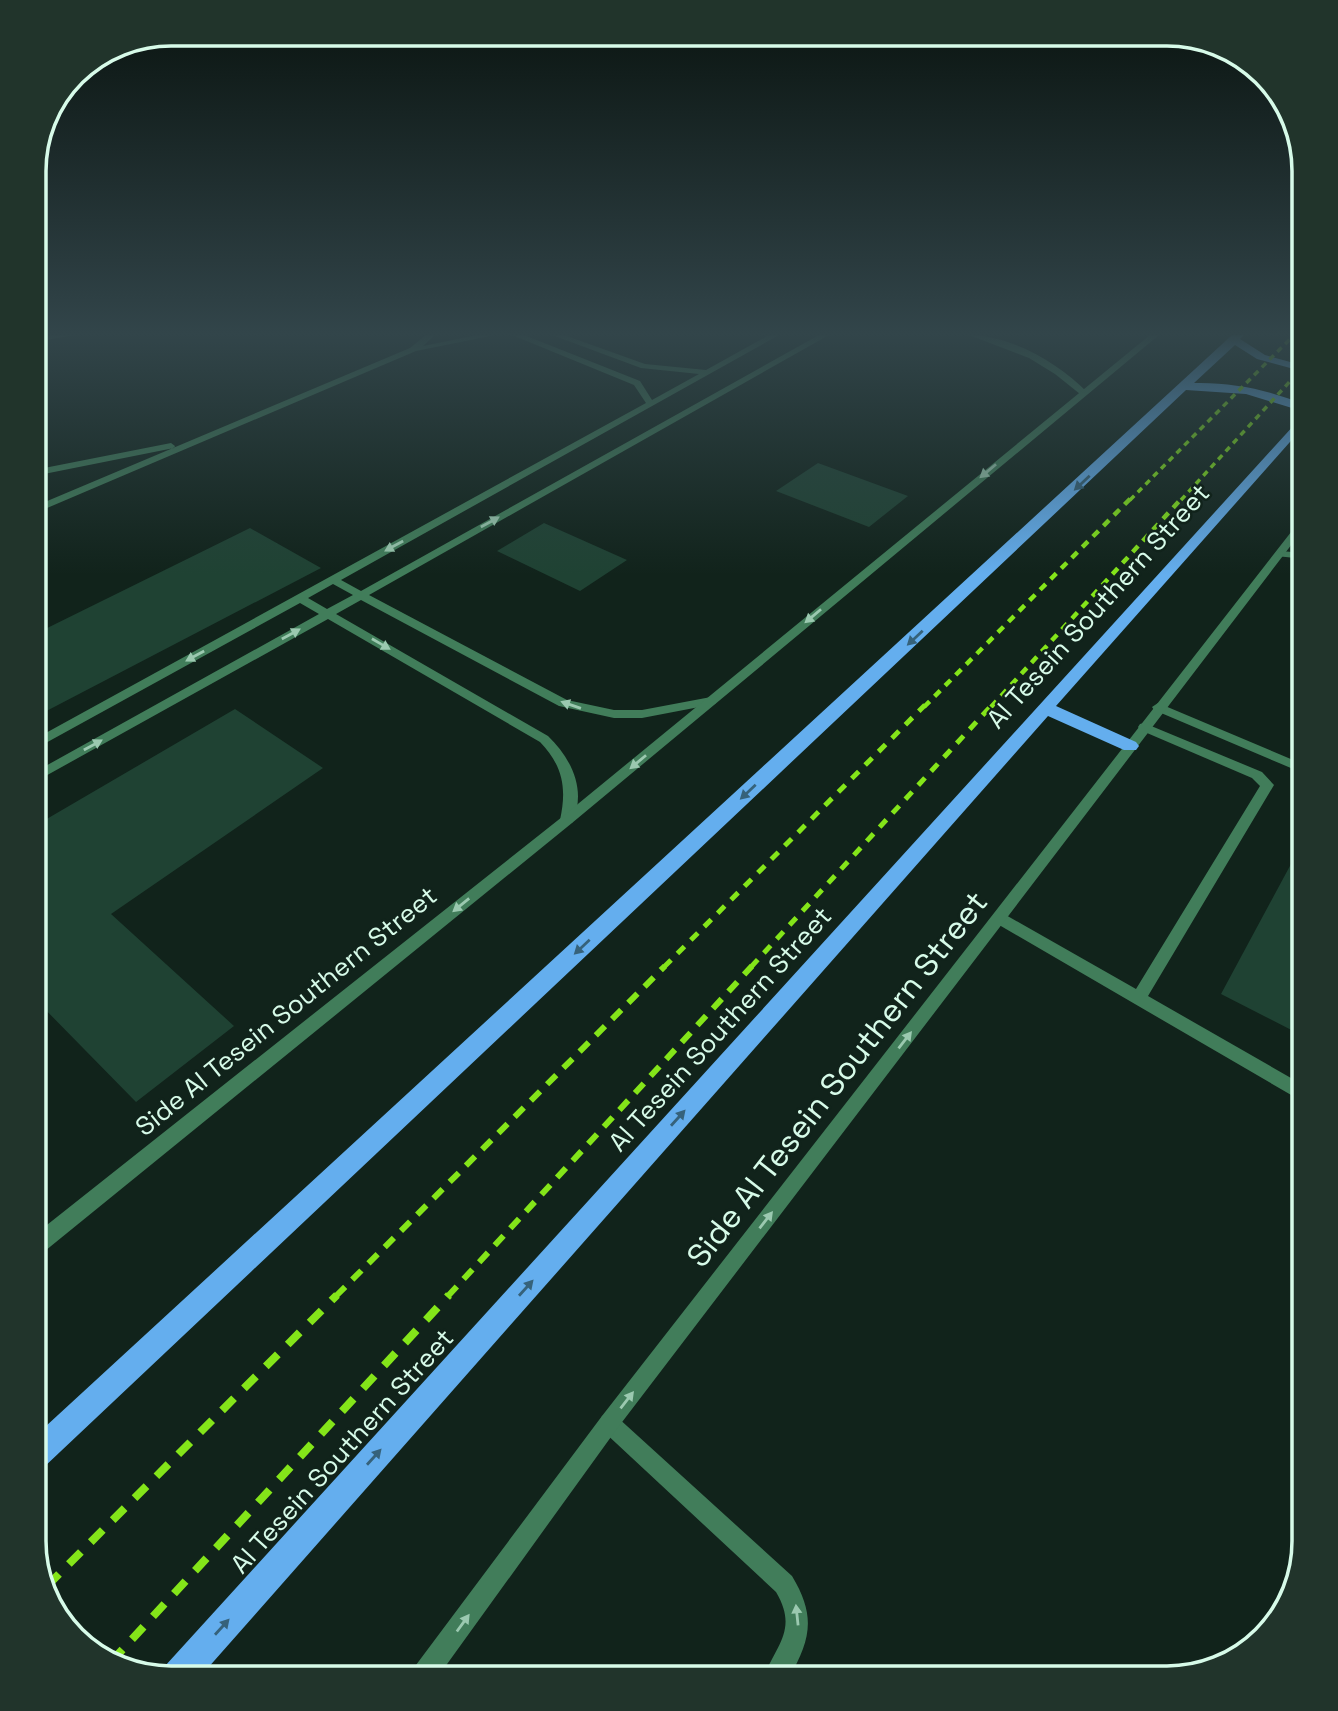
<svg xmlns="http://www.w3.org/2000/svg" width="1338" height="1711" font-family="'Space Grotesk',sans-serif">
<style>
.building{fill:#1f4233}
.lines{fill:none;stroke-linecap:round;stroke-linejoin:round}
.service{fill:#417d5a;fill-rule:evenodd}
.minor{fill:#417d5a;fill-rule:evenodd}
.tertiary{fill:#417d5a;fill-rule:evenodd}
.trunk{fill:#64aeee;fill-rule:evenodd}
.rail-far4{stroke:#84e519;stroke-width:3.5;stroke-dasharray:6 5;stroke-linecap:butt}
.rail-far3{stroke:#84e519;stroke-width:4.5;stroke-dasharray:8 7;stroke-linecap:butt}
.rail-far2{stroke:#84e519;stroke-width:5;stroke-dasharray:10 9;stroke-linecap:butt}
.rail-far1{stroke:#84e519;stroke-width:6;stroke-dasharray:13 10;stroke-linecap:butt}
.rail{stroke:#84e519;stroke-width:8;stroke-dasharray:17 14;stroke-linecap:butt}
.oneway{fill:#9bc9b0}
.oneway2{fill:#36627a}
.labels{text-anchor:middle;stroke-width:5;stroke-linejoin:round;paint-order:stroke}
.street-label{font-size:26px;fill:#d7fbe9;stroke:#11231b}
.near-street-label{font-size:32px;fill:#d7fbe9;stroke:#11231b}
.rim{fill:none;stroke:#d7fbe9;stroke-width:3.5}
</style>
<rect width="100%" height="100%" fill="#11231b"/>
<path class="building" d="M818 463 908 496 869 527 776 491Z
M544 523 627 560 580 591 497 551Z
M250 528 321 568 33 718V635Z
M235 709 323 768 111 914 234 1026 136 1102 33 997V827Z
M1305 838V1037L1221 994Z"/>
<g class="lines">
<path class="service" d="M1158 703 1305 765V774L1154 710 1152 707Z
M1144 723 1262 772 1274 785 1148 996 1305 1086V1103L994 922 992 918 994 914H1004L1136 989 1260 786 1252 778 1140 730 1138 727 1140 724Z
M609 1413 616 1416 792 1576C816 1616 811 1639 789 1678H763C777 1644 798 1629 776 1592L602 1430 599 1423 602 1416Z"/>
<path class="minor" d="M426 335H435L423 346 477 335H495L416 351 33 514V507L410 348Z
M512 335H524L640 381 652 400 699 374 641 368 552 335H564L645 364 706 370 769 335H779L341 580 361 591 819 335H829L369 595 567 700 614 710H642L711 697 717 701 715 704 642 718H614L559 706 361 600 336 614 548 736C572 759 587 791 572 823H562L560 820C567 788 563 766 540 742L328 619 33 783V773L319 614 300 603 33 750V740L646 403 634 385ZM333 584 353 595 327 609 308 598Z
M969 335C1010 335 1059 363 1087 392L1080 394 1055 374 1029 358Z
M171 443 175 446 174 448 34 476V470Z
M1280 551 1305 553V559L1276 556V552Z"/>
<path class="tertiary" d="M51 335H75L34 342V338Z
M1150 335H1159L572 823 40 1255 33 1257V1236L562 817Z
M1305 517V527L616 1430 437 1678H410L413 1669 602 1416 1302 518Z"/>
<path class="trunk" d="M1232 335H1244L1240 339 1265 355 1305 366V372L1257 359 1235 345 1194 383C1232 382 1270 390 1305 405V412L1246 394 1186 390 43 1468 33 1473V1438Z
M1305 413V425L1056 706 1136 742 1139 746 1136 750H1124L1048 716 199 1678 161 1676 165 1666Z"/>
<path class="rail-far4" d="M1130 500 1294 335
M1181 500 1305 365"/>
<path class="rail-far3" d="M924 707 1131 498
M991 707 1182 498"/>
<path class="rail-far2" d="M664 967 925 705
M751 967 992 705"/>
<path class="rail-far1" d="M336 1296 665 966
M448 1296 752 966"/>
<path class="rail" d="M47 1586 337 1295
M111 1662 449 1295"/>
</g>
<defs><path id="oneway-solid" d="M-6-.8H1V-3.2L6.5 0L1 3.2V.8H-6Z" transform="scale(1.75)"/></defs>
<g class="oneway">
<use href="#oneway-solid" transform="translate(988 471) rotate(140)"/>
<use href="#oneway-solid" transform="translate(490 522) rotate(-29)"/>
<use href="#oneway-solid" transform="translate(394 546) rotate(151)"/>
<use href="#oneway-solid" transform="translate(813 616) rotate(140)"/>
<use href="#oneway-solid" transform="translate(291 634) rotate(-29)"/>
<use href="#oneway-solid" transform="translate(381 644) rotate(30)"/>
<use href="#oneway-solid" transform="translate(195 656) rotate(151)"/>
<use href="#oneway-solid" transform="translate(571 705) rotate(-161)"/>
<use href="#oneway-solid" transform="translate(93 745) rotate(-29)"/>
<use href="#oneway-solid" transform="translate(638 762) rotate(140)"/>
<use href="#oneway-solid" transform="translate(461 905) rotate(141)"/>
<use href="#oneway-solid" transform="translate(905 1040) rotate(-52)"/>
<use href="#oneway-solid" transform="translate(766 1220) rotate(-52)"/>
<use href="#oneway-solid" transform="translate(627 1400) rotate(-52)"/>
<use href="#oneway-solid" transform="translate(797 1615) rotate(-96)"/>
<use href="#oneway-solid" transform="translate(463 1623) rotate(-54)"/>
</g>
<g class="oneway2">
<use href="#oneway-solid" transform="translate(1082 483) rotate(137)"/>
<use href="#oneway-solid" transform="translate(915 638) rotate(137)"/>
<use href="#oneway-solid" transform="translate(748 792) rotate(137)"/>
<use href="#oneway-solid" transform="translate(582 947) rotate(137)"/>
<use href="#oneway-solid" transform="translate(678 1118) rotate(-48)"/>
<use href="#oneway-solid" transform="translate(526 1288) rotate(-48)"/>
<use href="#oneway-solid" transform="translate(374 1457) rotate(-48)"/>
<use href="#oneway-solid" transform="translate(222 1627) rotate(-48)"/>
</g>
<linearGradient id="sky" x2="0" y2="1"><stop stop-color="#09130f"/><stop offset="0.58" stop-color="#32454a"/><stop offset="1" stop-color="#32454a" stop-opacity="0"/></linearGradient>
<rect width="1338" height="575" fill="url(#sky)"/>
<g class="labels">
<g class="street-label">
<text transform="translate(1098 606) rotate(-48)" y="9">Al Tesein Southern Street</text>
<text transform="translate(286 1011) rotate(-39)" y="9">Side Al Tesein Southern Street</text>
<text transform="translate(720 1029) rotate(-48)" y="9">Al Tesein Southern Street</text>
<text transform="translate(342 1451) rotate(-48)" y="9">Al Tesein Southern Street</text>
</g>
<g class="near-street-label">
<text transform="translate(837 1079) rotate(-52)" y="11">Side Al Tesein Southern Street</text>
</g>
</g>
<path d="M0 0H1338V1711H0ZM171 46H1167A125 125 0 0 1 1292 171V1541A125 125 0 0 1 1167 1666H171A125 125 0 0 1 46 1541V171A125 125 0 0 1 171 46Z" fill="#21342b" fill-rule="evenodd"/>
<path class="rim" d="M171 46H1167A125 125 0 0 1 1292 171V1541A125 125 0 0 1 1167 1666H171A125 125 0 0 1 46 1541V171A125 125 0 0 1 171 46Z"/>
</svg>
